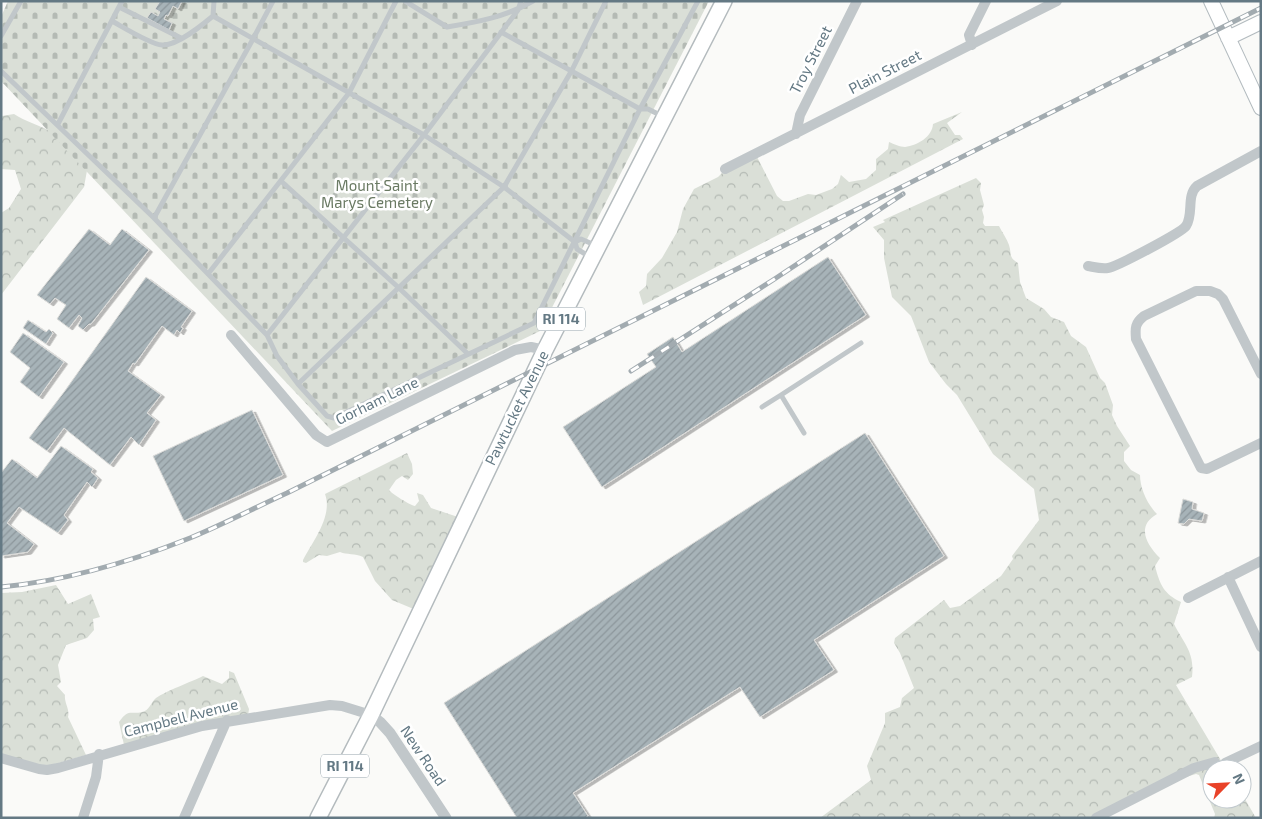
<svg xmlns="http://www.w3.org/2000/svg" width="1262" height="819" font-family="'Exo 2',sans-serif">
<style>
.forest{fill:url(#forest-crowns)}
.cemetery{fill:url(#cemetery-stones)}
.building{fill:url(#building-hatch);stroke:#dcdcda;filter:url(#shadow)}
.lines{fill:none;stroke-linecap:round;stroke-linejoin:round}
.secondary-casing{stroke:#b3bbbf;stroke-width:16}
.primary-casing{stroke:#b4bbbe;stroke-width:18}
.service{stroke:#c1c7ca;stroke-width:5}
.minor{stroke:#c1c7ca;stroke-width:10}
.tertiary{stroke:#c1c7ca;stroke-width:11}
.secondary{stroke:#fff;stroke-width:14}
.primary{stroke:#fff;stroke-width:15}
.rail-casing{stroke:#a2abb0;stroke-width:5}
.rail{stroke:#fff;stroke-width:3;stroke-dasharray:9;stroke-linecap:butt}
.labels{text-anchor:middle;stroke-width:5;stroke-linejoin:round;paint-order:stroke}
.shield{fill:#fff;stroke:#92a1a9;stroke-width:1}
.shield-label{font-size:14px;font-weight:bold;fill:#647984}
.street-label{font-size:15px;fill:#647984;stroke:#fff}
.park-label{font-size:15px;fill:#6a7a63;stroke:#fff}
</style>
<defs>
<pattern id="forest-crowns" width="20" height="18" patternUnits="userSpaceOnUse" patternTransform="scale(1.25)"><rect width="20" height="18" fill="#dadfd7"/><path d="M2 6a3 3 0 1 1 6 0M12 15a3 3 0 1 1 6 0" fill="none" stroke="#b4bab4"/></pattern>
<pattern id="cemetery-stones" width="16" height="16" patternUnits="userSpaceOnUse" patternTransform="scale(1.25)"><rect width="16" height="16" fill="#dadfd7"/><path d="M2 7V4a2 2 0 0 1 4 0v3zM10 15v-3a2 2 0 0 1 4 0v3z" fill="#b4bab4"/></pattern>
<pattern id="building-hatch" width="6" height="6" patternUnits="userSpaceOnUse" patternTransform="scale(1.25)"><rect width="6" height="6" fill="#a7b3b8"/><path d="M-1 1l2-2M0 6l6-6M5 7l2-2" fill="none" stroke="#8c969b"/></pattern>
<filter id="shadow"><feDropShadow dx="3.5" dy="2" stdDeviation="0" flood-color="#0004"/></filter>
</defs>
<rect width="100%" height="100%" fill="#fafaf8"/>
<path class="forest" d="M962 112 947 123 955 135H960L963 139 643 305 639 292 646 286 647 274 662 258 677 232 683 209 694 189 718 177 725 170 756 155 777 196 783 201H789L808 194 816 195 832 189 838 184 841 175 849 182 866 179 876 170V159L888 149 889 142C894 144 900 147 905 147 918 145 932 137 933 124Z
M1 113 2 116 14 114C24 121 42 126 53 133 66 140 77 155 88 165L84 187 1 295V213L9 208 21 189 15 170 1 169Z
M976 178 981 183 980 190 984 205 982 210 984 217 983 223 985 226H999C1002 232 1007 239 1009 245 1012 254 1008 257 1018 263L1020 282 1026 298 1044 309 1051 317 1064 322 1071 336 1086 347 1100 378 1105 383 1113 405 1112 415 1117 426 1130 446 1124 452V461L1131 470 1140 475C1140 488 1147 504 1157 514 1136 526 1146 544 1160 558L1155 566C1160 585 1164 594 1181 602L1174 624C1184 644 1195 652 1192 677L1176 685 1226 769H1212V799H1242V794L1256 818H1214L1215 814 1199 775 1196 774 1169 782 1098 818H820L871 780 867 766 885 723V713L900 707 902 698 914 688 900 653 894 643 895 638 944 600 950 608 960 606 1001 576 1013 559 1012 556 1039 520 1034 489 993 454 957 395 946 384 929 362 911 316 892 297 884 258V240L873 227 885 222 883 220Z
M407 453 412 464 413 474 408 480 402 476 396 480 389 490C392 494 410 505 415 506L419 501 417 493 423 495 431 508 461 518 416 610 392 600 375 581 363 557C355 553 347 555 340 552L327 556 319 555 306 563 303 562V560C313 541 333 516 325 494Z
M56 585 68 604 91 594 100 617 93 619 94 630 87 638 66 645 58 665 61 682 57 686 65 695C64 703 70 709 68 717L86 755 41 768 1 758V593L22 592Z
M229 671 234 673 249 709 248 716 124 745 119 722C129 708 130 715 142 712 149 711 151 702 156 698 166 691 191 682 203 676L222 684 229 678Z"/>
<path class="cemetery" d="M8 1H709L540 331 332 431 1 81V17Z"/>
<path class="building" d="M160 1H182L178 9 173 6 168 16 166 15 164 19 172 23 169 30 147 18 151 12 158 16 160 12 155 9Z
M89 229 110 245 122 229 149 250 91 324H89L83 330 78 326 82 318 79 315 69 328 57 319 66 305 55 298 50 304 37 295Z
M828 257 866 315 602 487 563 427 656 367 647 354 673 337 682 352Z
M146 277 192 311 181 327 183 328 180 333 177 330 174 335 162 326 135 364 133 363 128 371 161 395 147 413 156 420 139 445 131 437 110 465 64 428 47 451 29 438 64 392Z
M28 320 46 332 49 329 53 333 46 344 23 328Z
M23 333 64 362 39 397 20 382 30 368 10 352Z
M252 410 283 475 184 521 153 456Z
M865 433 944 556 814 640 834 670 760 717 740 687 573 793 588 816 585 818H517L444 703Z
M61 446 93 469 91 472 98 478 92 487 87 482 64 515 68 520 58 533 19 507 7 523 34 544 28 552 1 556V473L12 459 37 478Z
M1183 499 1193 502 1192 509 1204 513 1202 521 1189 519 1184 524 1178 523Z"/>
<g class="lines">
<g class="secondary-casing">
<path id="secondary" d="M1211 1 1261 108
M1228 38 1261 22"/>
</g>
<g class="primary-casing">
<path id="primary" d="M318 818 371 715 545 350 724 1"/>
</g>
<path class="service" d="M405 1 447 27C477 22 506 17 533 1
M119 7 181 38
M213 16 424 135 504 187 575 242 577 249 590 257
M112 21C123 27 150 44 162 45 177 46 201 26 213 16L214 1
M501 32 640 109H648L662 116
M1 36 21 1
M1 71 154 218 267 335 277 356 298 384 327 416 334 418 534 323 640 109 698 1
M58 124 122 1
M281 181 399 288 468 354
M154 218 253 39 273 1
M575 242 581 239 597 246
M208 274 349 93 396 1
M267 335 424 135 518 10 521 1
M298 384 504 187 572 70 606 1
M762 407 781 395
M804 433 781 395 861 343"/>
<path class="minor" d="M972 45 969 35 986 1
M796 134 800 115 857 1
M725 169 1057 1
M1088 266C1094 267 1101 269 1108 268 1116 267 1181 233 1186 226 1194 214 1186 196 1197 186L1261 151
M231 335 316 435 327 442 515 350 531 347 545 350
M1261 374 1223 299 1218 294 1210 291H1196L1144 316C1135 323 1135 328 1136 339L1201 468 1207 469 1261 443
M1228 577 1261 647
M1188 598 1261 561
M1 758 39 769 47 770 58 768 202 726 330 705 342 706 371 715
M1225 763 1261 746
M83 818 96 777 99 754
M184 818 227 720
M1096 818 1194 768 1215 762"/>
<path class="tertiary" d="M371 715 380 722 390 733 446 818"/>
<use href="#secondary" class="secondary"/>
<use href="#primary" class="primary"/>
<g class="rail-casing">
<path id="rail" d="M631 371 773 280 903 194
M1 587C65 581 130 562 190 538 222 525 254 508 287 493L1261 8"/>
</g>
<use href="#rail" class="rail"/>
</g>
<g class="labels">
<g class="shield">
<rect x="537" y="307.5" width="48" height="23" rx="4"/>
<rect x="321" y="754.5" width="48" height="23" rx="4"/>
</g>
<g class="shield-label">
<text x="561" y="324">RI 114</text>
<text x="345" y="771">RI 114</text>
</g>
<g class="street-label">
<text transform="translate(811 60) rotate(-63)" y="5">Troy Street</text>
<text transform="translate(885 72) rotate(-27)" y="5">Plain Street</text>
<text transform="translate(377 401) rotate(-26)" y="5">Gorham Lane</text>
<text transform="translate(517 408) rotate(-64)" y="5">Pawtucket Avenue</text>
<text transform="translate(181 718) rotate(-14)" y="5">Campbell Avenue</text>
<text transform="translate(423 756) rotate(56)" y="5">New Road</text>
</g>
<g class="park-label">
<text x="377" y="191">Mount Saint<tspan x="377" dy="17">Marys Cemetery</tspan></text>
</g>
</g>
<rect width="1262" height="819" fill="none" stroke="#647984" stroke-width="5"/>
<g transform="translate(1227 784) rotate(66)"><circle r="24" fill="#ffffff" stroke="#c1c9ce"/>
<path d="M0-4L9 19L0 12L-9 19Z" fill="#e94228"/>
<text y="-8" font-size="14" font-weight="bold" text-anchor="middle" fill="#647984">N</text>
</g>
</svg>
